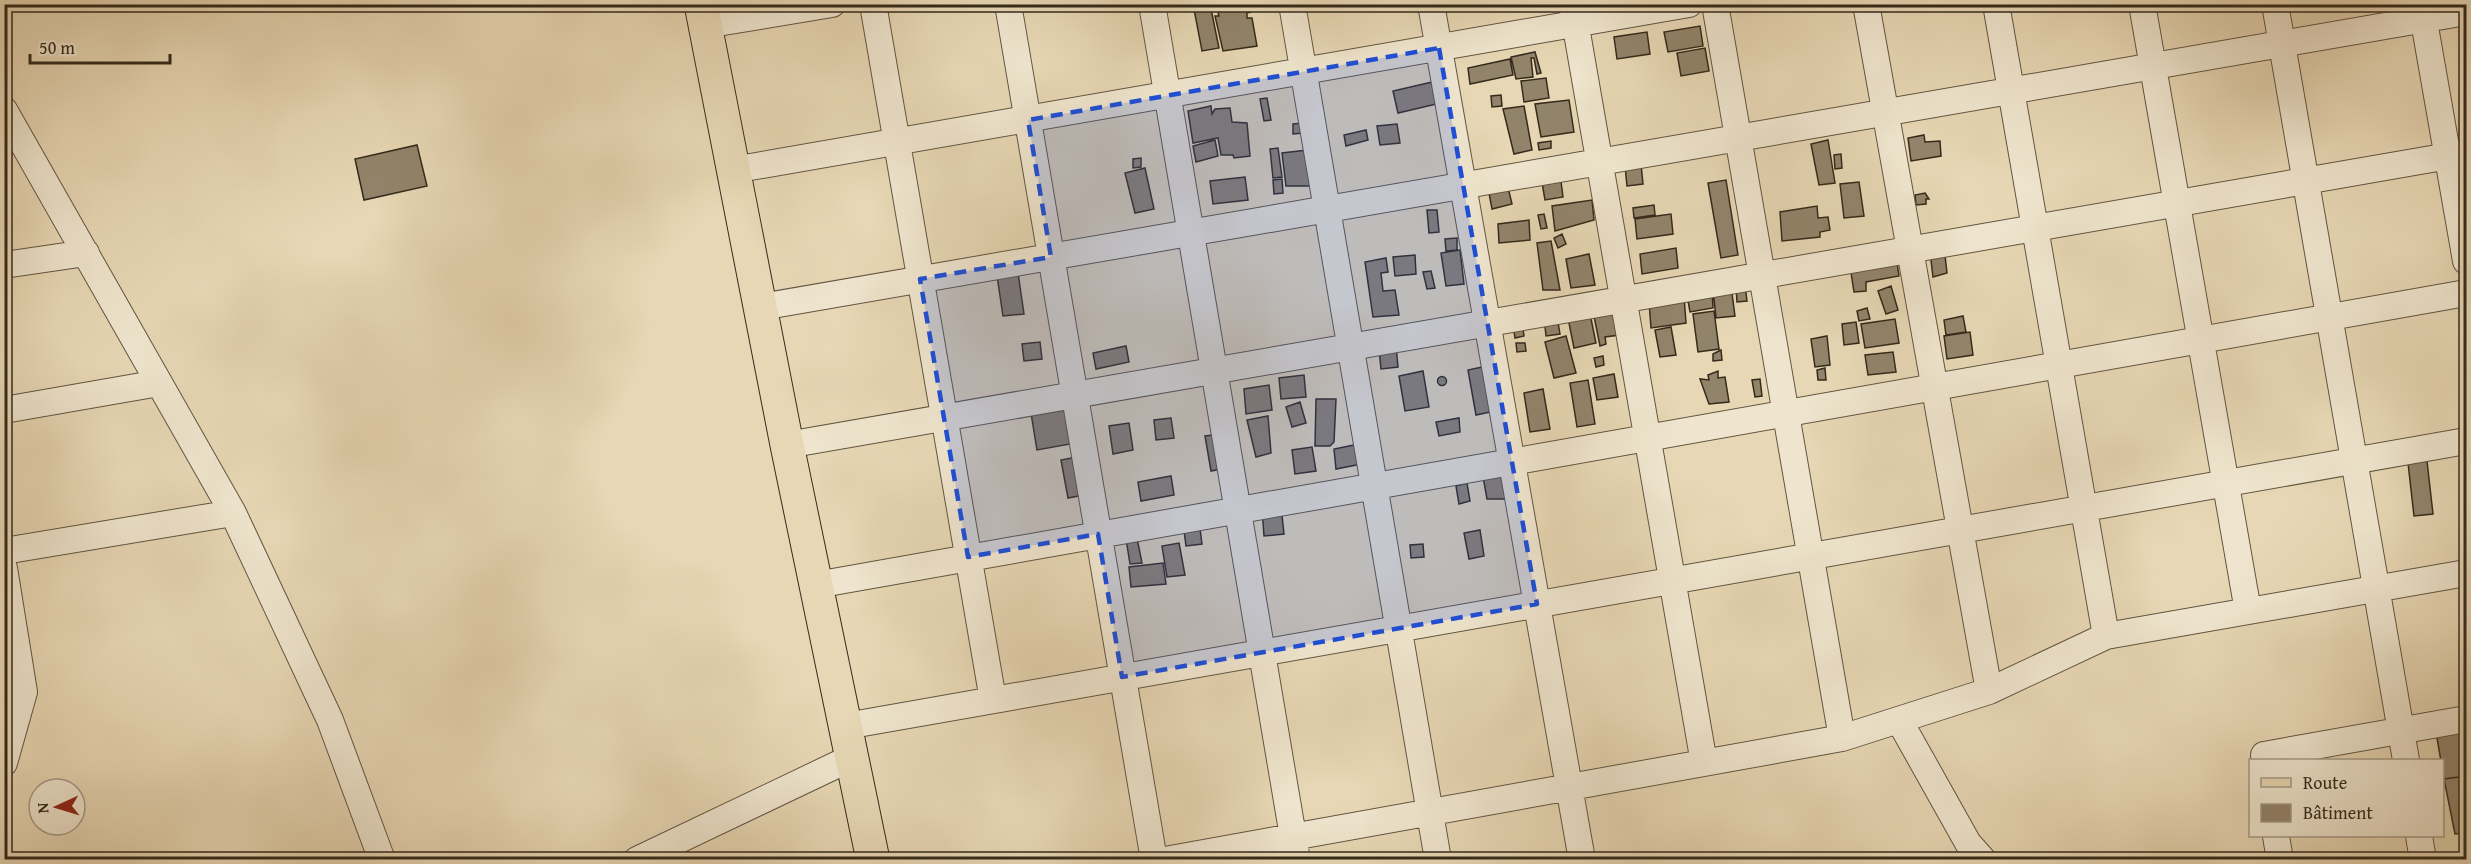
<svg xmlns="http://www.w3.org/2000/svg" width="2471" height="864" font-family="'Gentium Book Plus',serif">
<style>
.building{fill:#92846b;stroke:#352a1b;stroke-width:1.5}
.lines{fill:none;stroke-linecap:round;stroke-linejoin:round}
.minor-casing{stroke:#625541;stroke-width:28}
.major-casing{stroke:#352a1b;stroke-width:35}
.minor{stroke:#efe5ce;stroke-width:26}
.major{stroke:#e7d7b4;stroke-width:33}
.marked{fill:#1d4ed8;fill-opacity:0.2;stroke:#1d4ed8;stroke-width:4.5;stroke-dasharray:12 8;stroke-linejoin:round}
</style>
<rect width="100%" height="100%" fill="#e7d7b4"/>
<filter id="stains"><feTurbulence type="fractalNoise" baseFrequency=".00333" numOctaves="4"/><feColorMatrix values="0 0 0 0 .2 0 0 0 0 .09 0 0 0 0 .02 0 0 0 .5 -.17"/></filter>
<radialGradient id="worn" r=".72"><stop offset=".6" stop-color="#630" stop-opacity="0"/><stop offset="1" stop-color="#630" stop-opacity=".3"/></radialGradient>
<path class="building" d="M1193 4H1210L1219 48 1202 51Z
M1216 4H1250L1251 12 1247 13V18H1252L1257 46 1223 51 1215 16H1219Z
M1456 4H1495L1456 8Z
M1700 26 1703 46 1668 52 1664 32Z
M1647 32 1650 54 1617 59 1614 37Z
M1705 48 1709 71 1681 76 1677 53Z
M1535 52 1541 73 1537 74 1534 58H1531L1533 77 1516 79 1511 57Z
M1510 59 1513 75 1470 84 1468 68Z
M1546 78 1549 98 1524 102 1521 81Z
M1441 80 1445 102 1398 113 1393 91Z
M1501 95 1502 106 1492 107 1491 96Z
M1267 98 1271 120 1264 121 1260 99Z
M1569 100 1574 132 1541 137 1535 104Z
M1211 106 1212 114 1215 109 1230 108 1232 122 1247 123 1250 156 1234 158 1233 155H1221L1218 138 1193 143 1188 111Z
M1524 106 1532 150 1514 154 1503 109Z
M1304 123V133L1293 134V124Z
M1397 124 1400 143 1380 145 1377 126Z
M1366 130 1368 140 1346 146 1344 135Z
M1924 135 1925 142 1940 141 1941 156 1911 161 1908 138Z
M1215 140 1218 156 1196 162 1193 146Z
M1828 140 1835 183 1819 185 1811 144Z
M1551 141V148L1539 150 1538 143Z
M417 145 427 186 364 200 355 159Z
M1278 148 1282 177 1273 178 1270 149Z
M1316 149 1322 186H1286L1282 153Z
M1841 154 1842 168 1835 169 1834 155Z
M1141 158V167L1133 168V159Z
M1641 164 1643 184 1627 186 1625 166Z
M1145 168 1154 209 1135 213 1125 173Z
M1560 174 1563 197 1545 200 1541 177Z
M1245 177 1248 200 1213 204 1210 181Z
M1282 179 1283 193 1274 194 1273 180Z
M1726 180 1738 255 1721 258 1708 183Z
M1859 182 1864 216 1844 218 1840 184Z
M1507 183 1512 204 1492 209 1488 188Z
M1925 193 1929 199H1926V204L1916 205 1915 195Z
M1592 200 1594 220 1555 231 1552 206Z
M1654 205 1655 215 1634 218 1633 208Z
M1817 206 1818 218 1828 217 1830 230 1820 232V237L1782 241 1780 212Z
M1427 210H1437L1439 232 1429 233Z
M1544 214 1547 228 1541 229 1538 215Z
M1671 214 1673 234 1637 239 1635 219Z
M1529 220 1530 240 1499 243 1498 224Z
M1562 234 1566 244 1558 248 1554 238Z
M1457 238V250L1446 251 1445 239Z
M1551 241 1560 290H1543L1537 243Z
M1944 247 1947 273 1933 277 1930 252Z
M1676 248 1678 268 1642 274 1640 254Z
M1460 250 1464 284 1446 286 1441 253Z
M1589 254 1595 285 1571 288 1566 259Z
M1415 255 1416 274 1395 276 1393 257Z
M1896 256 1899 276 1866 282V291L1854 292 1850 266Z
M1386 258 1388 272 1381 273 1383 291 1395 290 1399 315 1373 317 1365 262Z
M1017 266 1024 314 1003 316 996 269Z
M1431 271 1435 288 1427 289 1423 272Z
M1745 285 1747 301 1737 302 1736 286Z
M1731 286 1735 316 1716 318 1713 289Z
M1891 286 1898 310 1886 314 1878 291Z
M1712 291 1713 308 1690 312 1687 295Z
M1684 296 1686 323 1651 328 1649 302Z
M1622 306 1627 334 1605 337 1606 344 1600 346 1593 311Z
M1867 308 1870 319 1859 321 1857 311Z
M1714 311 1719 349 1698 352 1693 314Z
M1590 314 1596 343 1574 348 1568 318Z
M1557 316 1560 334 1546 336 1544 317Z
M1963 316 1966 332 1946 335 1944 320Z
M1895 319 1899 343 1865 348 1861 324Z
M1522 322 1524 336 1515 338 1513 325Z
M1856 322 1859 343 1844 345 1842 324Z
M1671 327 1676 355 1660 357 1655 330Z
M1970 332 1973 355 1947 359 1944 336Z
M1566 336 1576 373 1554 378 1545 342Z
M1827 336 1830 365 1815 367 1811 339Z
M1040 342 1042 359 1024 361 1022 344Z
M1516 343H1525L1526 351 1517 352Z
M1126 346 1129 362 1096 369 1093 353Z
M1396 346 1398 367 1381 369 1379 349Z
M1721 350 1722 360 1713 361V354Z
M1893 352 1896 372 1868 375 1865 355Z
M1603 356 1604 365 1596 367 1594 358Z
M1487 366 1495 411 1476 415 1468 370Z
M1825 368 1826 380H1818L1817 370Z
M1423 371 1429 407 1405 411 1399 376Z
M1718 371V378L1725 377 1729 402 1709 404 1700 379 1709 380 1708 375Z
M1614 374 1618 397 1597 400 1593 378Z
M1304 375 1306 397 1281 399 1279 378Z
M1437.5 381a4.5 4.5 0 1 1 9 0a4.5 4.5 0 1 1-9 0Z
M1760 379 1762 396 1755 397 1752 380Z
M1588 380 1595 424 1577 427 1570 383Z
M1269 385 1272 410 1246 414 1244 389Z
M1543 389 1550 429 1530 432 1524 393Z
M1316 399H1336L1334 442 1330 446H1315Z
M1300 402 1306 423 1292 427 1286 407Z
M1070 406 1076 443 1037 450 1031 413Z
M1268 416 1271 453 1256 457 1247 420Z
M1171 418 1174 438 1156 440 1154 420Z
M1459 418 1460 432 1439 436 1436 422Z
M1129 423 1133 450 1113 454 1109 426Z
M1221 434 1227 468 1211 471 1205 436Z
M1364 443 1367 463 1336 469 1334 449Z
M1312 447 1316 471 1295 474 1292 450Z
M1082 456 1089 494 1068 498 1061 460Z
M2427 461 2433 514 2414 516 2408 463Z
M1482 471 1513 479 1514 499H1487Z
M1171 476 1174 495 1141 501 1138 482Z
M1467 483 1470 501 1459 504 1456 486Z
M1281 506 1284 534 1264 536 1262 508Z
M1199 521 1202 544 1186 546 1183 523Z
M1480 530 1484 556 1469 559 1464 533Z
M1137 538 1142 563 1130 564 1126 539Z
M1179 543 1185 575 1167 577 1162 546Z
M1423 544 1424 557 1411 558 1410 545Z
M1163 563 1166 584 1131 587 1129 567Z
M2466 721V776L2444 779 2435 726Z
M2466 776V833L2455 834 2444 779Z"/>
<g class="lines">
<g class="minor-casing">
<path id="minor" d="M873 4 993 700
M1008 4 1154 860
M1152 4 1297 860
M1292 4 1438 860
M1431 4 1582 860
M1572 4 1704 763
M1715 4 1842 738
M1866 4 1989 691
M1996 4 2106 636
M2142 4 2248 611
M2275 4 2406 760
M2421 4 2466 261
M705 25 832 4
M4 110 233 513 330 720 382 860
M733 170 1689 4
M4 265 86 253
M761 307 2466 12
M4 410 159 383
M787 445 2466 153
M4 551 233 513
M4 568 24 692 4 763
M816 585 2466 293
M1899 720 1968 843 1983 860
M846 726 2466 441
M2265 760 2264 755 2466 719
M2276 836 2280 860
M2419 836 2423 860
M637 860 853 757
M1165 860 1842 738 1989 691 2106 636 2466 573"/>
</g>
<g class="major-casing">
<path id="major" d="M701 4 787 445 873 860"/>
</g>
<use href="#minor" class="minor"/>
<use href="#major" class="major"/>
</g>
<path class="marked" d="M1439 48 1537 604 1122 677 1098 534 968 557 920 279 1051 257 1028 120Z"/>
<rect width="2471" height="864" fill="none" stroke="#e7d7b4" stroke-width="24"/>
<rect x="6" y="6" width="2459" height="852" fill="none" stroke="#352a1b" stroke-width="3"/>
<rect x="12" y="12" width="2447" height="840" fill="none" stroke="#352a1b" stroke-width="1.5"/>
<rect x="2249" y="759" width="195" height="78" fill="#efe5ce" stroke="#a59a86" stroke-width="1.5"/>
<rect x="2261" y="778" width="30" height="9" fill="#e7d7b4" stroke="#a59a86" stroke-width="1.5"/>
<text x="2303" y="789" font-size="18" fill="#352a1b">Route</text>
<rect x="2261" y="804" width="30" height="18" fill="#92846b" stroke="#a59a86" stroke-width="1.5"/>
<text x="2303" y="819" font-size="18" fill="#352a1b">Bâtiment</text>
<g transform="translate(57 807) rotate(266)"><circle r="28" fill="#efe5ce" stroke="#a59a86" stroke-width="1.5"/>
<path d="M0-4.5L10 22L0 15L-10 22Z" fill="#8f2418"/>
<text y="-9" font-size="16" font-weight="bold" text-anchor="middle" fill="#352a1b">N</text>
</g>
<path d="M30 54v9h140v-9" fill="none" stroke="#352a1b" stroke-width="3"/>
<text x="39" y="54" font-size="18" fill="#352a1b" stroke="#efe5ce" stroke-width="4.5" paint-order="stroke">50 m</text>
<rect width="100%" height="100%" filter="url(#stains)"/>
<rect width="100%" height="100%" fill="url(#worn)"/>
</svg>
